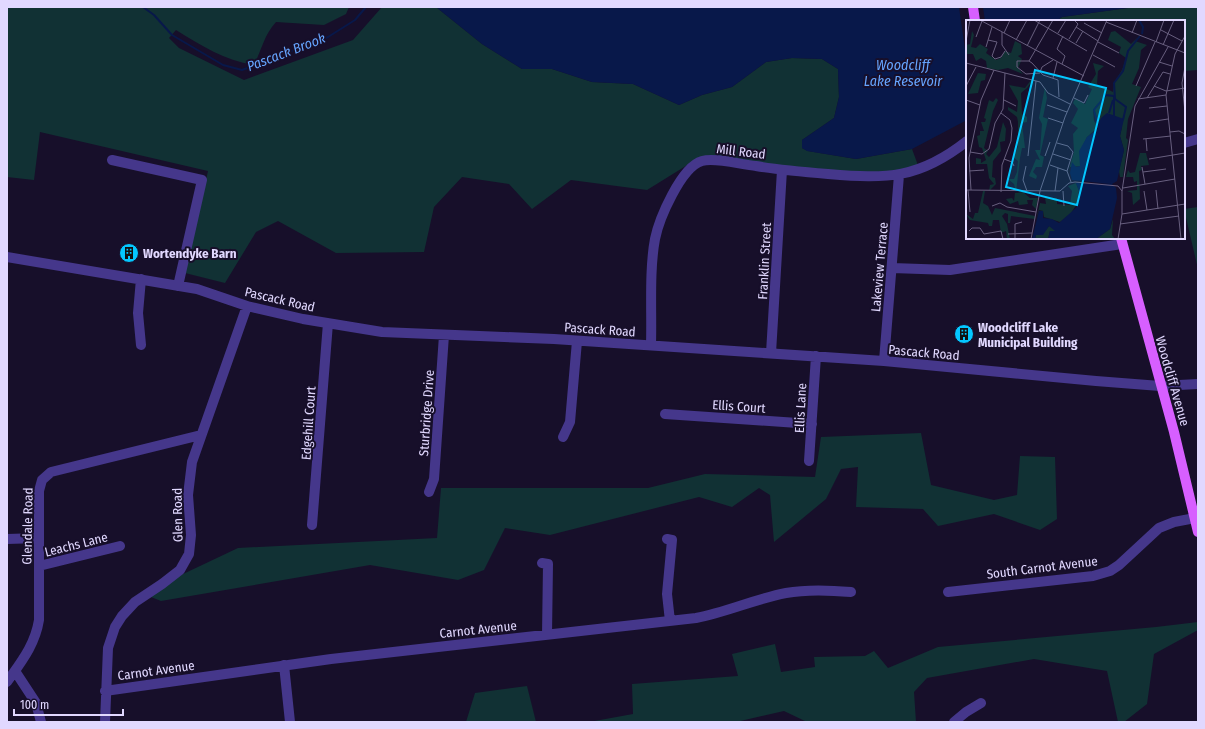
<svg xmlns="http://www.w3.org/2000/svg" width="1205" height="729" font-family="'Fira Sans Condensed',sans-serif">
<style>
.green{fill:#113134}
.water{fill:#08184a}
.lines{fill:none;stroke-linecap:round;stroke-linejoin:round}
.stream{stroke:#08184a;stroke-width:2}
.minor{stroke:#45378b;stroke-width:10}
.major{stroke:#d75fff;stroke-width:10}
.labels{text-anchor:middle;stroke-width:4;stroke-linejoin:round;paint-order:stroke}
.street-label{font-size:13px;fill:#e1d8ff;stroke:#170f2a}
.poi-label{font-size:13px;font-weight:bold;fill:#e1d8ff;stroke:#170f2a;text-anchor:start}
.water-label{font-size:14px;font-style:italic;fill:#66a5ff;stroke:#170f2a}
.inset-river{fill:none;stroke:#08184a;stroke-width:2}
.inset-road{fill:none;stroke:#685f7f;stroke-width:1}
.view{fill:#04c7ff;fill-opacity:0.15;stroke:#04c7ff;stroke-width:2}
.inset-edge{fill:none;stroke:#e1d8ff;stroke-width:2}
</style>
<rect width="100%" height="100%" fill="#170f2a"/>
<path class="green" d="M7 7H349L346 14 324 25 276 22C264 35 262 49 254 65 224 60 202 46 176 30L169 38 179 48 244 80 353 40 382 7H436L482 44 522 69H552L592 82 633 84 679 105 702 95 732 87 766 62 792 58 822 59 838 69 839 97 834 118 802 140V148L808 151 856 159 912 149 919 168 861 174 697 159 647 190 571 180 532 209 509 184 462 177 434 207 424 252 336 253 278 221 256 232 225 283 185 273 208 171 40 132 34 180 7 177Z
M1135 7H1198V70L1184 71V21H1056L1062 17Z
M1198 207V269L1184 209Z
M921 433 931 485 994 500 1017 495 1020 456 1055 457 1057 519 1040 530 994 514 938 526 923 509 856 507 858 467 841 469 826 499 774 542 770 495 759 488 732 507 699 497 550 535 505 528 484 570 458 580 370 565 161 601 146 595 162 584 238 548 437 538 441 488H648L705 474 815 477 821 437Z
M1198 622V630L1154 654 1147 704 1124 722H1118L1107 671 1034 659 927 678 914 692 916 722H807L784 711 736 722H589L633 714 632 684 738 676 732 654 775 644 781 672 815 667 814 657 865 656 874 651 888 668 938 647 1156 627Z
M527 686 536 722H466L475 693Z"/>
<path class="water" d="M436 7H959L967 64V120L912 149 856 159 807 151 802 148V140L834 118 839 97 838 69 822 59 792 58 766 62 732 87 702 95 679 105 633 84 592 82 552 69H522L482 44Z
M983 7H1135L1062 17 1056 21H985Z"/>
<g class="lines">
<path class="stream" d="M143 7 154 15 172 35 223 65 242 70 328 37 355 20 366 7"/>
<path class="minor" d="M1184 143 1198 139
M112 160 202 180 178 286
M7 257 197 289 247 306 303 319 382 332 554 339 884 361 1096 381 1160 386 1198 384
M892 268 950 270 1122 244
M141 345 138 313 141 279
M651 345C652 312 649 271 655 239 659 219 681 167 702 161 715 157 742 165 756 166 780 170 804 172 828 174 887 179 919 179 967 141
M771 353 782 170
M884 361 899 175
M665 414 812 424
M563 437 570 422 577 341
M809 461 816 356
M429 492 434 479 444 335
M312 525 328 323
M7 539 39 538
M667 539 672 540 667 594 670 621
M542 563 548 564 547 635
M39 566 120 546
M948 592 1093 576 1110 571 1119 565 1159 528 1174 522 1195 518
M284 665 290 722
M15 671 36 703 41 722
M7 682C21 662 35 645 39 620V491L42 480 51 472 201 435
M105 691 331 659 696 618C727 612 755 599 786 593 807 589 829 590 851 592
M105 722 108 648 115 627 122 616 135 602 162 584 180 570 189 554 191 535 188 495 192 462 247 306
M954 722 966 712 981 703"/>
<path class="major" d="M973 7 975 21
M1121 238 1174 432 1198 532"/>
</g>
<defs>
<g id="building-disc" transform="scale(1)"><circle r="9.5" fill="#04c7ff" stroke="#170f2a"/><path d="M-4-6H4V6H1V3H-1V6H-4ZM-2.5-4.3h1.7v1.8h-1.7ZM.8-4.3h1.7v1.8H.8ZM-2.5-1h1.7V.8h-1.7ZM.8-1h1.7V.8H.8Z" fill="#111"/></g>
</defs>
<g fill-rule="evenodd">
<use href="#building-disc" x="129" y="253"/>
<use href="#building-disc" x="964" y="334"/>
</g>
<g class="labels">
<g class="street-label">
<text transform="translate(741 151) rotate(7)" y="5">Mill Road</text>
<text transform="translate(764 261) rotate(-87)" y="5">Franklin Street</text>
<text transform="translate(879 267) rotate(-85)" y="5">Lakeview Terrace</text>
<text transform="translate(280 299) rotate(13)" y="5">Pascack Road</text>
<text transform="translate(600 329) rotate(4)" y="5">Pascack Road</text>
<text transform="translate(924 352) rotate(5)" y="5">Pascack Road</text>
<text transform="translate(1173 381) rotate(74)" y="5">Woodcliff Avenue</text>
<text transform="translate(739 406) rotate(4)" y="5">Ellis Court</text>
<text transform="translate(800 408) rotate(-87)" y="5">Ellis Lane</text>
<text transform="translate(426 413) rotate(-86)" y="5">Sturbridge Drive</text>
<text transform="translate(308 423) rotate(-86)" y="5">Edgehill Court</text>
<text transform="translate(177 515) rotate(-91)" y="5">Glen Road</text>
<text transform="translate(27 526) rotate(-89)" y="5">Glendale Road</text>
<text transform="translate(76 544) rotate(-14)" y="5">Leachs Lane</text>
<text transform="translate(1042 567) rotate(-7)" y="5">South Carnot Avenue</text>
<text transform="translate(478 629) rotate(-6)" y="5">Carnot Avenue</text>
<text transform="translate(156 670) rotate(-8)" y="5">Carnot Avenue</text>
</g>
<g class="poi-label">
<text x="143" y="258">Wortendyke Barn</text>
<text x="978" y="332">Woodcliff Lake<tspan x="978" dy="15">Municipal Building</tspan></text>
</g>
<g class="water-label">
<text transform="translate(286 52) rotate(-21)" y="5">Pascack Brook</text>
<text x="903" y="70">Woodcliff<tspan x="903" dy="16">Lake Resevoir</tspan></text>
</g>
</g>
<g transform="translate(966 20)">
<rect width="219" height="219" fill="#170f2a"/>
<path d="M6 11 8 15 5 27 10 28 14 24 22 29 20 33 30 40 35 38 39 31 45 33 49 21 55 24 56 34 52 36 56 39 52 48 57 54 42 48 32 50 21 48 20 41 15 38 10 41 7 34H0V25L4 24ZM149 11 165 24 172 17 169 21 181 25 175 30 173 48 166 64 175 67 162 99 160 118 162 120 157 157H154L153 151 158 130 154 116 156 107 135 106 128 91 132 83 127 90 128 101 132 107 121 117 114 131V146L104 147 102 153 108 132 107 114 112 108 105 103 112 89 107 83 109 79 119 84 126 69 122 67 130 54 127 43 138 46 132 51 131 64 147 72 148 63 156 50 160 38 153 33 155 27 142 20 145 12ZM12 53 20 54 19 60 15 61 12 73 2 74ZM65 60H67L61 68 55 73 56 94 61 97V102L56 103 59 128H56L54 138 50 172 48 164 42 159H48L51 152 52 141 47 137 52 127V102L51 97 42 90V87L51 92 52 81 43 65 59 68ZM79 67 81 78 77 97 82 99 74 135 78 137 76 147H70L67 152 71 156 70 159 63 156 70 139 74 140 69 130H74L76 104 73 98ZM30 78 32 80 27 91 18 128 22 131 20 134 23 137 31 127 37 102 40 109 39 121 34 122 35 131 27 141 26 157 29 158 30 164 23 171 24 165 28 164 23 158 21 144H10V138L15 139V143L20 140 16 128 13 127 11 116 14 115V111H18L15 102H19L20 99 18 98 23 80 27 82ZM174 133H180L183 145 175 146 176 150 173 151 174 179 167 185 166 173 161 171 171 170V161L168 162 167 157H160L162 150 164 153 169 152ZM110 163 113 171 111 184 105 193 94 202 78 197 77 191 73 190 70 201 74 183 80 184 79 178H91V184L104 185 106 171 102 166ZM17 171H19L17 183 22 186 26 195 29 188 69 196V199L45 196 44 203H42V194L39 193 36 196 41 204 44 219H41L40 211 35 213 33 200H27L26 206H23L22 203 4 200 0 194 7 199 9 193H12ZM57 172 64 178H72L70 189 66 185 67 180H61L62 184 53 185 52 181 44 184 40 179 46 178 48 181 49 173ZM147 199 146 215 149 219H130L144 209ZM83 206 89 209V212L84 211 82 219H69L70 215H76Z" fill="#113134"/>
<path d="M141 93 158 99 154 116 158 130 151 161 146 164 150 168 151 178 144 209 130 219H82L84 211H89L83 206 77 215H70L69 219H66L73 191H77V198L86 199 93 203 111 187 113 171 110 163 145 164 106 160 104 153 106 142 110 147 114 146 113 131 121 117 132 109 131 106 135 98Z" fill="#08184a"/>
<path class="inset-river" d="M173 0 177 7 176 14M148 77V96M143 93 147 80M157 100 160 87 149 79 148 63 157 51 162 31 174 16M132 105 128 90 140 75 148 76"/>
<path class="inset-road" d="M14 0 118 56M68 0 121 31M140 2 219 33M118 3 136 13M110 7 132 21M195 10 216 21M36 12V25L43 35M38 13 44 0M92 13 100 0M166 13 171 0M10 17 16 1M103 19 112 4 108 0M22 20 31 22 26 36 29 39 35 37 39 31M50 20 61 0M0 21 4 0M132 22 153 33M190 22 198 0M110 23 117 11M197 25 208 0M61 26 74 0M20 27 26 7M127 35 149 47M63 41 87 0M193 42 206 46M0 43 74 62 82 73 104 84M96 44 99 36 91 29 97 16M219 47 216 63 219 92M74 52 76 47 87 40M74 53 60 54 51 47V41H63L66 43 77 55 92 60 93 77M87 58 91 42M0 66 10 47M170 66 189 22M188 66 200 71 219 68M108 78 118 83 122 75M181 78 197 52 204 54M172 79 200 75M0 80 14 85M38 80 50 86M81 85 101 92M183 88 201 86M35 93 44 100 46 108 45 121 36 145 35 172M82 98 97 103M183 102 202 99M204 112 213 111 219 114M177 119 205 116M180 119 181 131M91 123 102 126 107 132 101 151 105 162M4 132 16 134 23 129 29 103 37 89 39 53M87 134 105 140M62 136 70 61M79 136 84 122M38 139 46 142 48 146M183 139 219 133M84 145 101 151M60 146 57 160 61 171M176 147 179 164M3 151 18 150M177 152 200 149M157 168 209 159M0 170 94 171 103 163 109 162 152 166 156 171V194L219 184M2 170 4 192M5 170 3 138 15 80 28 50M190 170 192 189M89 171 92 148M97 171 98 186M156 171 169 86 202 27M178 171 181 190M26 186 34 183 41 187 70 192M154 204 213 196M3 211 6 208H14L18 214M18 214 35 211 37 219M42 214 66 213M49 219V204L56 202M65 219 74 171 99 97 141 0M152 219 156 194M215 219 200 75 209 34 219 16"/>
<path class="view" d="M69 50 140 68 111 185 40 167Z"/>
<rect width="219" height="219" class="inset-edge"/>
</g>
<rect width="1205" height="729" fill="none" stroke="#e1d8ff" stroke-width="16"/>
<path d="M14 709v6h109v-6" fill="none" stroke="#e1d8ff" stroke-width="2"/>
<text x="20" y="709" font-size="12" fill="#e1d8ff" stroke="#170f2a" stroke-width="3" paint-order="stroke">100 m</text>
</svg>
